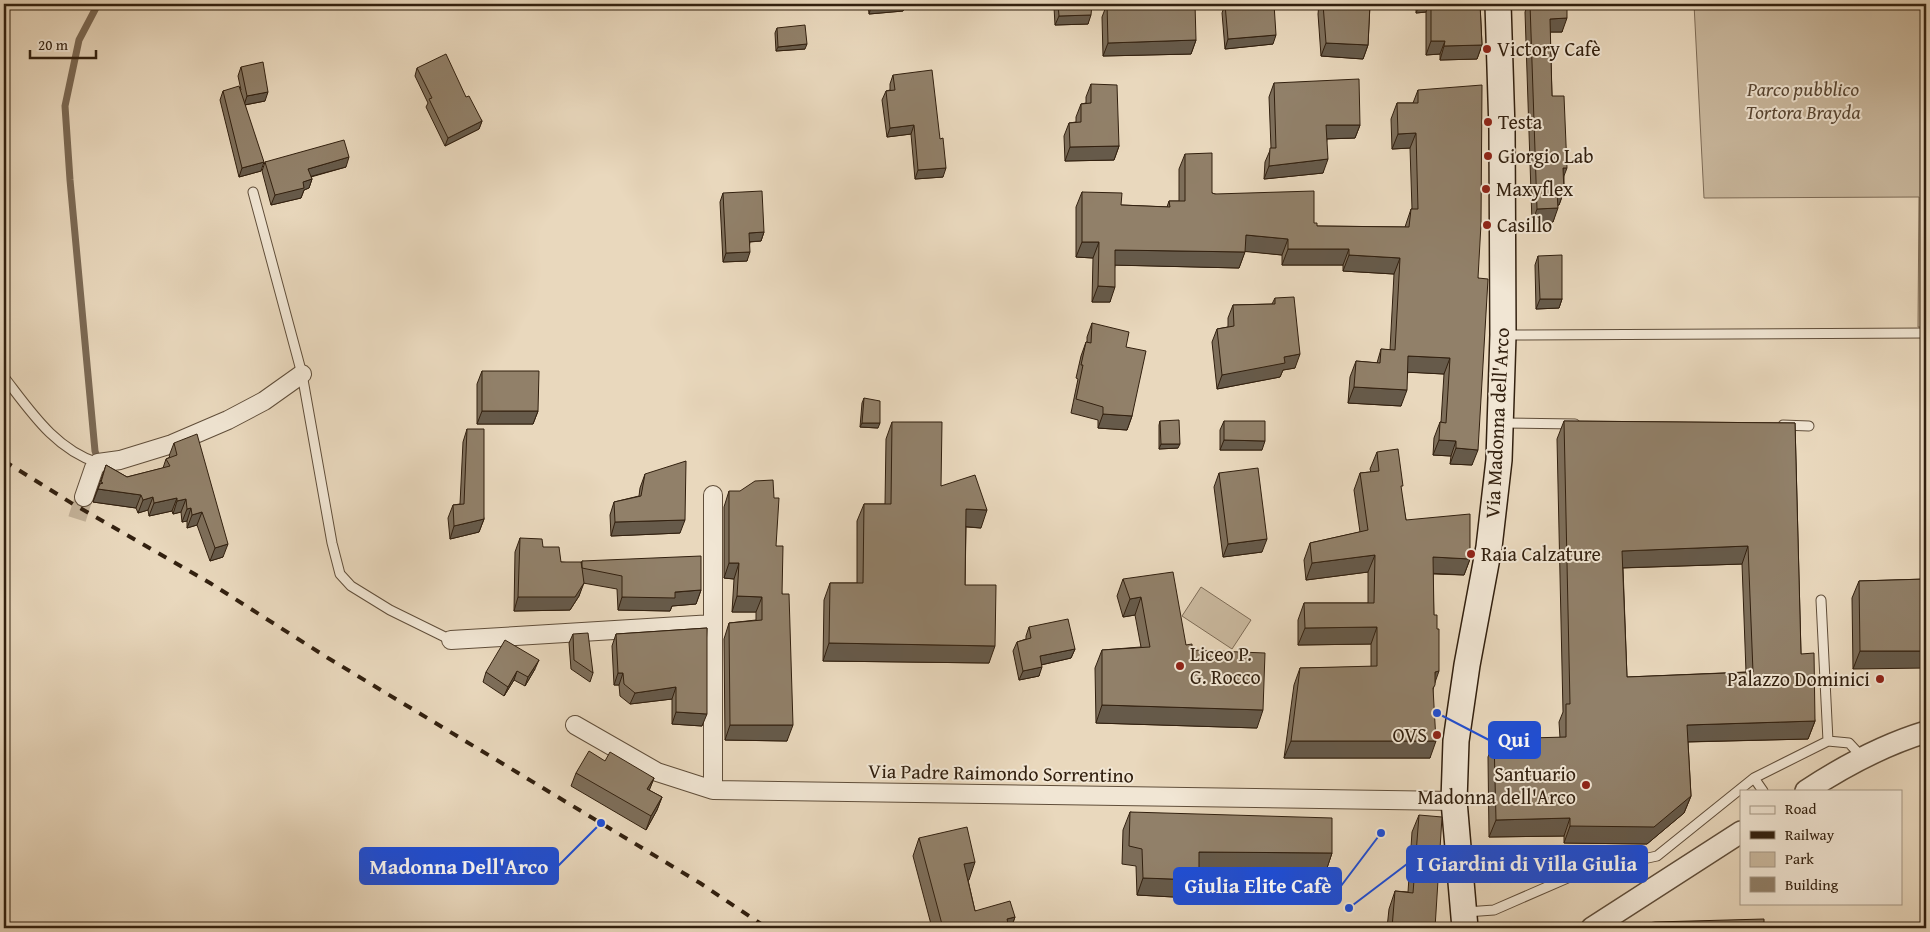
<svg xmlns="http://www.w3.org/2000/svg" width="1930" height="932" font-family="'Gentium Book Plus',serif">
<style>
.green{fill:#cab99f;stroke:#7e6c57}
.lines{fill:none;stroke-linecap:round;stroke-linejoin:round}
.stream{stroke:#7b6954;stroke-width:7}
.minor-tunnel{stroke:#c4b39a;stroke-width:18;stroke-dasharray:18 9;stroke-linecap:butt}
.service-casing{stroke:#604e3a;stroke-width:11}
.minor-casing{stroke:#604e3a;stroke-width:20}
.tertiary-casing{stroke:#604e3a;stroke-width:24}
.secondary-casing{stroke:#32200f;stroke-width:28}
.service{stroke:#f1e6d4;stroke-width:9}
.minor{stroke:#f1e6d4;stroke-width:18}
.tertiary{stroke:#f1e6d4;stroke-width:21}
.secondary{stroke:#f1e6d4;stroke-width:25}
.rail{stroke:#32200f;stroke-width:4;stroke-dasharray:9 9;stroke-linecap:butt}
.wall{fill:#7d6e5a;stroke:#32200f;fill-rule:evenodd}
.shaded-wall{fill:#665a4a;stroke:#32200f}
.building{fill:#918069;stroke:#32200f;fill-rule:evenodd}
.poi-dot{fill:#8f2418;stroke:#f1e6d4;stroke-width:2}
.labels{text-anchor:middle;stroke-width:4;stroke-linejoin:round;paint-order:stroke}
.poi-label{font-size:20px;fill:#32200f;stroke:#f1e6d4;text-anchor:start}
.park-label{font-size:20px;font-style:italic;fill:#584633;stroke:#f1e6d4}
.street-label{font-size:20px;fill:#32200f;stroke:#f1e6d4}
.leader{fill:none;stroke:#1d4ed8;stroke-width:2}
.callout-dot{fill:#1d4ed8;stroke:#f1e6d4;stroke-width:2}
.callout{fill:#1d4ed8;stroke:#1d4ed8;stroke-width:2}
.callout-label{font-size:21px;text-anchor:middle;font-weight:bold;fill:#fff}
</style>
<rect width="100%" height="100%" fill="#e9d8bd"/>
<filter id="stains"><feTurbulence type="fractalNoise" baseFrequency=".004" numOctaves="4"/><feColorMatrix values="0 0 0 0 .2 0 0 0 0 .09 0 0 0 0 .02 0 0 0 .5 -.17"/></filter>
<radialGradient id="worn" r=".72"><stop offset=".6" stop-color="#630" stop-opacity="0"/><stop offset="1" stop-color="#630" stop-opacity=".3"/></radialGradient>
<path class="green" d="M1694 4H1811L1835 6 1851 4H1926V327H1918L1919 197 1704 198Z
M1201 587 1251 620 1232 649 1182 616Z"/>
<g class="lines">
<path class="stream" d="M97 457 95 451 70 180 65 106 79 40 98 4"/>
<path class="minor-tunnel" d="M77 519 84 497"/>
<g class="service-casing">
<path id="service" d="M253 192 302 374 332 543 340 574 351 586 390 610 451 640
M1504 335 1926 333
M4 377C31 412 55 449 98 463
M1501 423 1575 424
M1783 425 1809 426
M1821 600 1828 741 1849 743 1862 757
M1763 791 1754 778 1828 741
M1466 912 1494 910 1579 873 1657 856 1754 778"/>
</g>
<g class="minor-casing">
<path id="minor" d="M713 495V790
M84 497 94 468 98 463 120 460 172 444 228 420 264 401 302 374
M451 640 713 624
M575 725 657 772 713 790 1454 801"/>
</g>
<g class="tertiary-casing">
<path id="tertiary" d="M1806 791C1844 766 1883 745 1926 732
M1592 928 1741 832"/>
</g>
<g class="secondary-casing">
<path id="secondary" d="M1465 928 1454 801 1456 741 1467 665 1489 547 1499 460 1503 335 1502 130 1498 4"/>
</g>
<use href="#service" class="service"/>
<use href="#minor" class="minor"/>
<use href="#tertiary" class="tertiary"/>
<use href="#secondary" class="secondary"/>
<path class="rail" d="M4 461 73 504 210 583 328 658 700 883 767 928"/>
</g>
<path class="wall" d="M868 4H906L903 11 869 14Z
M1047 4H1092L1088 24 1055 25 1054 7H1047Z
M1107 4 1196 40 1191 54 1103 56 1102 17Z
M1225 4 1273 44 1225 49 1222 13Z
M1319 4H1370L1368 45 1363 59 1321 56 1318 14Z
M1416 4H1480L1482 45 1477 59 1440 60V54L1426 55V12L1416 13Z
M1528 4H1567L1562 32H1550L1552 96 1564 177V191L1559 205H1558L1553 222 1532 223 1525 12Z
M777 28 805 49 776 51 775 33Z
M241 67 265 101 245 105 261 171 239 177 220 100 223 91 241 90 238 76Z
M417 68 466 97 482 121 479 129 445 146 426 107 428 103 415 76Z
M893 75 943 177 915 179 911 134 887 137 882 100 886 91 890 90V84Z
M1274 83 1360 125 1355 138 1327 139 1323 173 1264 179 1265 162 1271 148 1269 97Z
M1091 84 1119 146 1114 160 1065 161 1064 136 1069 123 1076 122V117L1081 104 1086 103V97Z
M1418 90 1478 278 1472 465 1450 464 1451 456 1433 455 1434 438 1440 422H1441L1444 374 1408 372 1401 406 1348 403 1350 377 1356 361 1377 363 1381 349 1390 350 1394 274 1343 271V265H1282V255L1245 251 1239 268 1115 265 1110 302H1092L1093 258 1076 257V207L1082 192 1121 205 1167 207 1169 201H1179V169L1185 154 1212 193 1215 194 1314 223 1317 226 1405 227 1411 209H1412L1410 148 1392 149 1391 119 1397 103H1413Z
M265 162 346 167 311 177 312 179 309 188 304 190 301 198 271 205 262 171Z
M723 193 764 232 761 241 750 242 747 261 723 262 720 202Z
M1538 256 1562 299 1559 308 1536 309 1535 265Z
M1275 298 1295 368 1283 370 1280 377 1217 389 1212 342 1217 329 1228 327V318L1233 305 1272 304Z
M1092 323 1126 347 1132 416 1127 430 1098 428V420L1071 413 1078 379 1076 378 1081 356 1086 342H1087V337Z
M482 371 538 411 533 424H477V384Z
M864 398 878 428 860 427 862 403Z
M1160 421 1178 448 1159 449V425Z
M1224 421 1262 450H1220V430Z
M1564 421 1795 423 1801 654 1815 721 1808 739 1688 742 1691 796 1684 813 1647 844 1564 843V836L1489 837 1488 757 1494 739 1560 738 1559 722 1563 712 1557 439ZM1742 564 1746 672 1627 677 1623 568Z
M892 422 941 486 981 528 966 527 965 585 989 663 823 661 824 600 830 583H857V521L864 504H885L886 439Z
M467 429 484 519 479 532 450 539 448 518 453 505 460 504 463 442Z
M174 443 223 557 210 561 197 525 187 528V521L182 522 181 512 173 514 172 511 149 516 148 510 138 513 136 508 93 502 106 465 127 477 163 468 166 459 170 457 169 456Z
M1377 452 1401 492 1406 520 1470 559 1464 575 1433 574 1435 682 1433 690 1430 758H1284L1294 685 1300 668 1371 667V644L1298 645V620L1304 603H1368V572L1306 580 1304 560 1310 543 1360 532 1354 490 1360 473 1371 472 1370 469Z
M1219 473 1262 552 1223 557 1214 487Z
M645 474 680 533 611 536 610 515 614 502 639 496 640 488Z
M729 491 776 546 782 594 787 741 725 740 724 639 729 623 756 620V612H732L734 579 724 578V507Z
M1926 507V556L1925 557 1923 517Z
M520 538 543 547 561 562 581 564 582 561 701 590 696 604 672 606 670 611 618 610 617 589 583 583 579 596 570 610 514 611 515 552Z
M1123 579 1186 645 1192 650 1257 728 1096 723 1095 668 1102 650 1141 647 1135 615 1123 617 1117 596Z
M1926 579 1853 669 1852 598 1859 581Z
M1029 627 1075 649 1071 658 1041 665 1039 676 1019 680 1013 651 1017 642 1026 639V636Z
M707 628 702 726 672 724V699L630 704 620 696 619 685H614L612 646 616 634Z
M573 634 593 673 590 682 571 669 569 643Z
M535 669 525 686 514 680 504 696 483 682 486 672Z
M605 761 654 778 649 790 662 797 657 810 646 830 571 786 576 773Z
M1130 812 1332 853 1326 871 1199 870 1192 898 1137 895 1136 866 1122 864 1123 830Z
M1419 815 1435 928H1387L1389 909 1395 891 1408 892 1412 832Z
M919 838 969 880H968L975 911 1015 917 1011 928H932L913 856Z"/>
<path class="shaded-wall" d="M872 4H906L903 11 869 14Z
M1048 4H1055L1054 7H1047Z
M1420 4H1429L1426 12 1416 13Z
M1091 15 1088 24 1055 25 1059 16Z
M1567 18 1562 32H1545L1550 19Z
M1276 35 1273 44 1225 49 1228 39Z
M1196 40 1191 54 1103 56 1108 43Z
M1431 41H1445L1440 54 1426 55Z
M1326 43 1368 45 1363 59 1321 56Z
M807 44 805 49 776 51 778 47Z
M1482 45 1477 59 1440 60 1444 46Z
M268 92 265 101 244 105 247 96Z
M482 121 479 129 445 146 448 138Z
M914 125 911 134 887 137 890 128Z
M1326 125H1360L1355 138 1321 139Z
M1416 133 1410 148 1392 149 1398 134Z
M1119 146 1114 160 1065 161 1070 147Z
M349 157 346 167 305 178 308 169Z
M1328 159 1323 173 1264 179 1269 166Z
M264 162 261 171 239 177 242 168Z
M946 168 943 177 915 179 918 170Z
M1563 168H1567L1562 181Z
M312 179 309 188 304 190 301 198 271 205 275 195 303 182Z
M1564 191 1559 205H1552L1557 192Z
M1558 208 1553 222 1532 223 1537 209Z
M764 232 761 241 746 242 749 233Z
M1246 235 1288 239 1282 255 1240 251Z
M1082 242H1099L1093 258 1076 257Z
M1288 249H1349L1343 265H1282Z
M1115 250 1245 252 1239 268 1110 265Z
M750 252 747 261 723 262 726 253Z
M1349 255 1400 258 1394 274 1343 271Z
M1098 286 1115 287 1110 302H1092Z
M1540 299H1562L1559 308 1536 309Z
M1300 354 1295 368 1283 370 1280 377 1217 389 1222 375 1284 357Z
M1408 356 1450 358 1444 374 1403 372Z
M1354 387 1407 390 1401 406 1348 403Z
M482 411H538L533 424H477Z
M1103 414 1132 416 1127 430 1098 428Z
M862 423H880L878 428 860 427Z
M1224 440 1265 441 1262 450H1220Z
M1439 440 1456 441 1451 456 1433 455Z
M1161 444H1180L1178 448 1159 449Z
M1456 448 1478 450 1472 465 1450 464Z
M98 489 141 495 136 508 93 502Z
M153 497 148 510 138 513 143 500Z
M177 498 172 511 149 516 154 503Z
M186 499 181 512 173 514 177 501Z
M191 508 187 521 182 522 187 509Z
M966 509 987 510 981 528 960 526Z
M202 512 197 525 187 528 192 515Z
M484 519 479 532 450 539 454 526Z
M685 520 680 533 611 536 615 522Z
M1267 539 1262 552 1223 557 1228 544Z
M228 544 223 557 210 561 215 548Z
M1748 546 1742 564 1616 568 1622 551Z
M1375 555 1368 572 1306 580 1312 563Z
M1433 557 1470 559 1464 575 1427 573Z
M729 563H739L734 579 724 578Z
M584 583 579 596 570 610 514 611 518 597Z
M701 590 696 604 672 606 670 611 618 610 622 597Z
M737 596 762 597 756 612H732Z
M1141 597 1135 615 1123 617 1130 599Z
M1377 627 1371 644 1298 645 1305 628Z
M829 643 995 646 989 663 823 661Z
M1075 649 1071 658 1036 666 1040 656Z
M1860 651H1926V668L1853 669Z
M539 660 535 669 525 686 528 677Z
M1042 667 1039 676 1019 680 1023 671Z
M517 671 514 680 504 696 508 687Z
M1439 671 1433 688 1435 672Z
M618 673H623L619 685H614Z
M676 687 672 699 630 704 635 693Z
M1102 705 1263 710 1257 728 1096 723Z
M676 712 707 714 702 726 672 724Z
M1815 721 1808 739 1680 742 1687 725Z
M730 725H793L787 741 725 740Z
M1291 741H1436L1430 758H1284Z
M654 778 649 791 647 789Z
M1691 796 1684 813 1647 844 1564 843 1570 826Z
M662 797 657 810 646 830 651 816Z
M1570 818 1564 836 1489 837 1496 820Z
M1199 852 1332 853 1326 871 1193 870Z
M975 862 969 880 958 882 964 864Z
M1143 878 1199 880 1192 898 1137 895Z
M1015 917 1011 928H1004L1007 919Z"/>
<path class="building" d="M1058 4H1092L1091 15 1059 16Z
M1107 4H1195L1196 40 1108 43Z
M1225 4H1274L1276 35 1228 39Z
M1323 4H1370L1368 45 1326 43Z
M1431 4H1480L1482 45 1444 46 1445 41H1431Z
M1530 4H1567V18L1550 19 1552 96H1564L1567 168H1563L1564 191 1557 192 1558 208 1537 209Z
M805 25 807 44 778 47 777 28Z
M446 54 466 97 469 96 482 121 448 138 429 99 432 98 417 68Z
M263 62 268 92 247 96 241 67Z
M932 70 940 139 943 138 946 168 918 170 914 125 890 128 886 91 895 90 893 75Z
M1359 79 1360 125H1326L1328 159 1269 166 1270 148H1276L1274 83Z
M1091 84 1117 85 1119 146 1070 147 1069 123 1081 122V104L1091 103Z
M1482 85 1481 224 1478 278 1488 279 1478 450 1456 448V441L1439 440 1440 422 1446 423 1450 358 1408 356 1407 390 1354 387 1356 361 1380 363 1381 349 1395 350 1400 258 1349 255V249H1288V239L1246 235 1245 252 1115 250V287L1098 286 1099 242H1082V192L1122 193 1121 205 1170 207 1169 201H1185V154L1212 153V193L1215 194 1314 191V223H1317V226L1409 227 1411 209H1418L1416 133 1398 134 1397 103H1418V90Z
M239 86 264 162 242 168 223 91Z
M344 140 349 157 308 169 312 179 303 182 304 188 275 195 265 162Z
M762 191 764 232 749 233 750 252 726 253 723 193Z
M1562 255V299H1540L1538 256Z
M1294 297 1300 354 1284 357 1285 363 1222 375 1217 329 1234 326 1233 305 1275 304V298Z
M1092 323 1129 332 1126 347 1146 351 1132 416 1103 414V407L1076 399 1083 365H1081L1086 342 1091 343Z
M482 371H539L538 411H482Z
M864 398 880 401V423H862Z
M1179 420 1180 444H1161L1160 421Z
M1224 421H1265V441L1224 440Z
M1564 421 1795 423 1801 654 1814 653 1815 721 1687 725 1691 796 1654 827 1570 826V818L1496 820 1494 739 1566 737V704H1570ZM1748 546 1753 672 1627 677 1622 551Z
M892 422H942L941 486 975 475 987 510 966 509 965 585H996L995 646 829 643 830 583H863L864 504H891Z
M467 429H484V519L454 526 453 505 464 504Z
M197 434 228 544 215 548 202 512 192 515 191 508 187 509 186 499 177 501V498L154 503 153 497 143 500 141 495 98 489 100 484 103 483 101 482 106 465 127 477 170 466 166 459 177 455 174 443Z
M1398 449 1403 486H1401L1406 520 1470 514V559L1433 557 1434 615H1437V629H1439V671L1435 672V685L1433 688 1436 741H1291L1300 668 1377 666V627L1305 628 1304 603H1374L1375 555 1312 563 1310 543 1368 530 1360 473 1379 471 1377 452Z
M686 461 685 520 615 522 614 502 641 496 645 474Z
M1258 468 1267 539 1228 544 1219 473Z
M773 480 774 498H779L776 546H783L782 594H789L793 725H730L729 623 762 620V597L737 596 739 563H729V491H740L755 481Z
M520 538 542 539 543 547H559L561 562H581L582 568V561L701 556V590L675 592V598L622 597V576L582 568 584 583 575 597H518Z
M1173 572 1186 645 1192 644V650L1265 653 1263 710 1102 705V650L1150 647 1141 597 1130 599 1123 579Z
M1926 579V651H1860L1859 581Z
M1068 619 1075 649 1040 656 1042 667 1023 671 1017 642 1031 638 1029 627Z
M707 628V714L676 712V687L635 693 624 684 623 673H618L616 634Z
M588 633 593 673 574 660 573 634Z
M505 640 539 660 528 677 517 671 508 687 486 672Z
M589 751 605 761 610 752 654 778 647 789 662 797 651 816 576 773Z
M1130 812 1332 818V853L1199 852V880L1143 878 1142 849 1129 846Z
M1419 815 1442 817 1435 928H1392L1395 891 1413 893Z
M967 827 975 862 964 864 975 911 1010 901 1015 917 1007 919 1009 928H943L919 838Z
M1764 919V928H1613L1655 922Z"/>
<g class="poi-dot">
<circle cx="1487" cy="49" r="5"/>
<circle cx="1488" cy="122" r="5"/>
<circle cx="1488" cy="156" r="5"/>
<circle cx="1486" cy="189" r="5"/>
<circle cx="1487" cy="225" r="5"/>
<circle cx="1471" cy="554" r="5"/>
<circle cx="1180" cy="666" r="5"/>
<circle cx="1880" cy="679" r="5"/>
<circle cx="1437" cy="735" r="5"/>
<circle cx="1586" cy="785" r="5"/>
</g>
<g class="labels">
<g class="poi-label">
<text x="1497" y="56">Victory Cafè</text>
<text x="1498" y="129">Testa</text>
<text x="1498" y="163">Giorgio Lab</text>
<text x="1496" y="196">Maxyflex</text>
<text x="1497" y="232">Casillo</text>
<text x="1481" y="561">Raia Calzature</text>
<text x="1190" y="661">Liceo P.<tspan x="1190" dy="23">G. Rocco</tspan></text>
<text x="1870" y="686" text-anchor="end">Palazzo Dominici</text>
<text x="1427" y="742" text-anchor="end">OVS</text>
<text x="1576" y="781" text-anchor="end">Santuario<tspan x="1576" dy="23">Madonna dell'Arco</tspan></text>
</g>
<g class="park-label">
<text x="1803" y="96">Parco pubblico<tspan x="1803" dy="23">Tortora Brayda</tspan></text>
</g>
<g class="street-label">
<text transform="translate(1497 423) rotate(-87)" y="7">Via Madonna dell'Arco</text>
<text transform="translate(1001 773) rotate(1)" y="7">Via Padre Raimondo Sorrentino</text>
</g>
</g>
<path class="leader" d="M1437 713L1489 740M1349 908L1407 864M601 823L558 866M1381 833L1341 886"/>
<g class="callout-dot">
<circle cx="1437" cy="713" r="5"/>
<circle cx="1349" cy="908" r="5"/>
<circle cx="601" cy="823" r="5"/>
<circle cx="1381" cy="833" r="5"/>
</g>
<g class="callout">
<rect x="1489" y="722" width="51" height="36" rx="5"/>
<rect x="1407" y="846" width="240" height="36" rx="5"/>
<rect x="360" y="848" width="198" height="36" rx="5"/>
<rect x="1174" y="868" width="167" height="36" rx="5"/>
</g>
<g class="callout-label">
<text x="1514" y="747">Qui</text>
<text x="1527" y="871">I Giardini di Villa Giulia</text>
<text x="459" y="874">Madonna Dell'Arco</text>
<text x="1258" y="893">Giulia Elite Cafè</text>
</g>
<rect width="1930" height="932" fill="none" stroke="#e9d8bd" stroke-width="20"/>
<rect x="5" y="5" width="1920" height="922" fill="none" stroke="#32200f" stroke-width="2.5"/>
<rect x="10" y="10" width="1910" height="912" fill="none" stroke="#32200f"/>
<rect x="1740" y="790" width="162" height="115" fill="#f1e6d4" stroke="#a59785"/>
<rect x="1750" y="806" width="25" height="8" fill="#f1e6d4" stroke="#a59785"/>
<text x="1785" y="814" font-size="15" fill="#32200f">Road</text>
<rect x="1750" y="831" width="25" height="8" fill="#32200f" stroke="#a59785"/>
<text x="1785" y="840" font-size="15" fill="#32200f">Railway</text>
<rect x="1750" y="852" width="25" height="15" fill="#cab99f" stroke="#a59785"/>
<text x="1785" y="864" font-size="15" fill="#32200f">Park</text>
<rect x="1750" y="877" width="25" height="15" fill="#918069" stroke="#a59785"/>
<text x="1785" y="890" font-size="15" fill="#32200f">Building</text>
<path d="M30 50v8h66v-8" fill="none" stroke="#32200f" stroke-width="2.5"/>
<text x="38" y="50" font-size="15" fill="#32200f" stroke="#f1e6d4" stroke-width="4" paint-order="stroke">20 m</text>
<rect width="100%" height="100%" filter="url(#stains)"/>
<rect width="100%" height="100%" fill="url(#worn)"/>
</svg>
